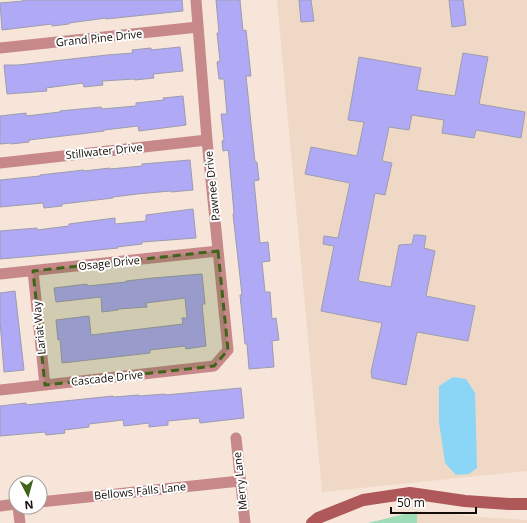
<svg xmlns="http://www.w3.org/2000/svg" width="527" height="523" font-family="'Open Sans',sans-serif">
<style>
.built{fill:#efd9c6}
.green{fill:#9fdcb8}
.water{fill:#8bd5f6}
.building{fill:#b0aaf6;stroke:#9d9cae}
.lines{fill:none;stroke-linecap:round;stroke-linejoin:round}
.street{stroke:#c68888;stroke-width:11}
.secondary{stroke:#af585a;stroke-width:12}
.marked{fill:#41641c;fill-opacity:0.2;stroke:#41641c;stroke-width:3;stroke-dasharray:8 5;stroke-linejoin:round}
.labels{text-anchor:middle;stroke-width:4;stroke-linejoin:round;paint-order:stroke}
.street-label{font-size:11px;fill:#120c08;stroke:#fff}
</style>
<rect width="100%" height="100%" fill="#f6e5d8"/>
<path class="built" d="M277 0H527V471L322 492Z
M417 511 481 517 527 520V523H417Z"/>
<path class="green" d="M417 511V523H368Z"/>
<path class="water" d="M453 377 466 379 475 393 477 468 469 474 456 475 445 463 439 422V386Z"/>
<path class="building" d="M23 0H182L183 11 106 19V18L69 23V24L52 26V24L2 30 0 3 23 1Z
M216 0H240L243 31 246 30 251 76H246L255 162H257L259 180 254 181 260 243 268 242 270 261 262 262 265 292H270L272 319 276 318 279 340 272 341 274 367 249 369 247 344H245L240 295H242L233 214 234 213 229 157 228 150 223 151 222 141 224 140 221 114H227L224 79H219L217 62 220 61 217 33H219Z
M299 0H311L314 21 301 22Z
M449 0H463L466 25 452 27Z
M180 47 183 71 153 74 154 78 135 80V79L102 81 103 85 84 87 83 83 46 88 47 91 7 94 4 65H18L107 55 133 53 132 50 151 48V50Z
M463 53 488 57 479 104 525 112 521 138 476 130 474 138 442 133 444 120 412 115 409 130 389 127 382 161 392 163 385 195 375 193 358 281 391 287 399 245 412 244 414 235H419L426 236 424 248 435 251 426 296 475 306 468 341 417 332 406 385 372 378 371 372 382 323 321 311 334 246 323 244 324 236 338 238 350 183 305 174 311 147 357 156 364 122 348 120 359 57 421 68 417 90 455 96Z
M183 96 186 125 139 131 138 126 104 130V131L80 134 29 140V142L11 144 10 143 0 144V116L26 113V116L60 112V111L101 107 102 109 136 106V103L164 100 163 98Z
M190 160 193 190 171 192 170 191 137 194 113 197V198L62 204V206L44 208 43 203 0 207V180L40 176V175L84 170V171L110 168V169L142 166V164Z
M193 209 196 238 142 242V244L117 247 118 248 46 255 0 259V231L37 228V230L69 226V224L115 218V224L146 221V215Z
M202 274 205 304H202L206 346 186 349 185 346 150 350V353L62 363 60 339 58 340 56 320 89 316 91 335 183 324 182 318H187L185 298 146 303 147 307 118 309V310L102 312 101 297 56 302 54 288 87 284V286L126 282V281L153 278Z
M15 291 24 370 4 372 0 321V293Z
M241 388 244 418 200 423 199 418 168 421V425L149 427V423L124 426 123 420 89 424V427L64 430 65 433 46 435 45 432 0 436V406L26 403V405L113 396 114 397 139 395V396L165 394V395Z"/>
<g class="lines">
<path class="street" d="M0 48 198 27
M0 163 207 140
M33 271 45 385
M0 274 218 251
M0 390 214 366 228 350 207 140 196 0
M236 438 245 523
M40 502 240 481
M0 506 16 504
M18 507 20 523"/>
<path class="secondary" d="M312 523 318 518 363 500 410 493 465 501 509 504H527"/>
</g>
<path class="marked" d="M218 251 228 350 214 366 45 385 33 271Z"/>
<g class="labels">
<g class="street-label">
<text transform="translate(99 38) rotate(-6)" y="4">Grand Pine Drive</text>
<text transform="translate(104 151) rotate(-6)" y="4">Stillwater Drive</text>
<text transform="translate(212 186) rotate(-96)" y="4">Pawnee Drive</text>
<text transform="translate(109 263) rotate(-6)" y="4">Osage Drive</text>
<text transform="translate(39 328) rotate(-96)" y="4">Lariat Way</text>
<text transform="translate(107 378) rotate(-6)" y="4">Cascade Drive</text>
<text transform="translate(240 481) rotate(-96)" y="4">Merry Lane</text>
<text transform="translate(140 491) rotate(-6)" y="4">Bellows Falls Lane</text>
</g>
</g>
<g transform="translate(28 495) rotate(174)"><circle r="19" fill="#ffffff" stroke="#a09e9c"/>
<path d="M0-3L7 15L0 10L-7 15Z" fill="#41641c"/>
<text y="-6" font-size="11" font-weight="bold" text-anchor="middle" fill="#120c08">N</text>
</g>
<path d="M391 507v6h85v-6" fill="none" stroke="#120c08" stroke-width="2"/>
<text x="397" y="507" font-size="12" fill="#120c08" stroke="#ffffff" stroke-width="3" paint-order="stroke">50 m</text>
</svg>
